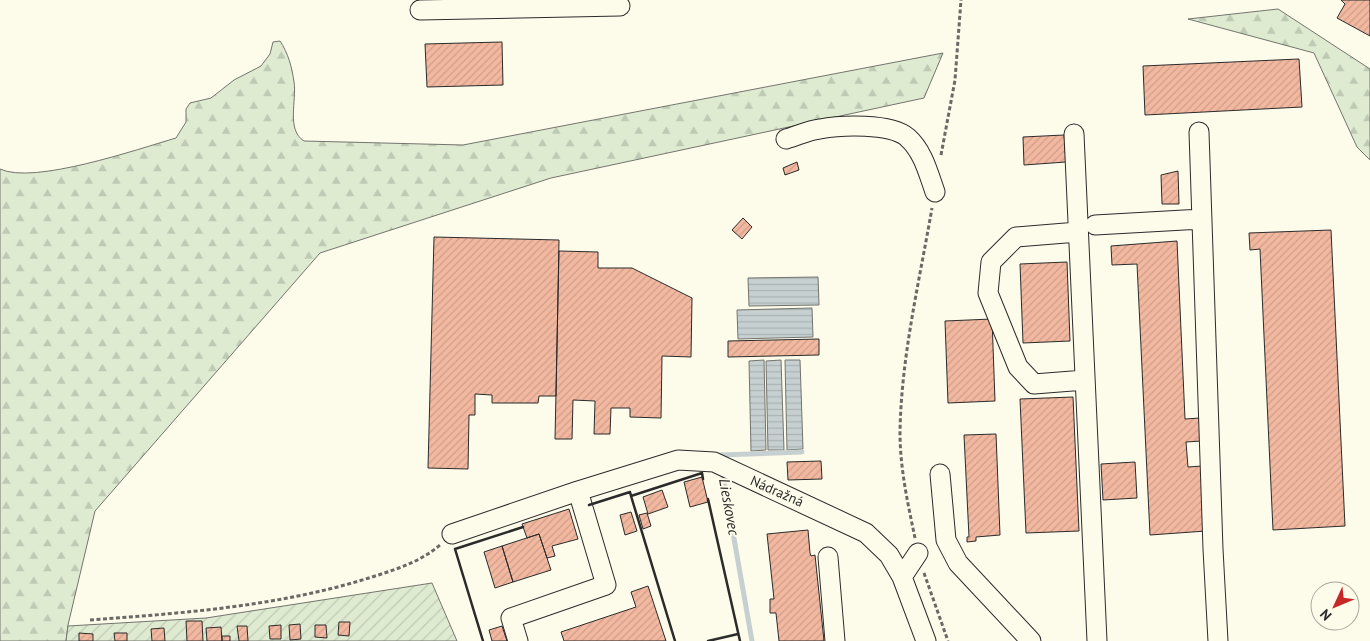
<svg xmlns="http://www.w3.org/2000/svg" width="1370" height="641" font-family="'PT Sans',sans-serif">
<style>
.forest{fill:url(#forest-firs);stroke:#74746e}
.garden{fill:url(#garden-furrows);stroke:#74746e}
.water{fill:url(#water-rules);stroke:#74746e}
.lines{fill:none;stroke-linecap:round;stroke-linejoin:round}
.stream{stroke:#c7d0d0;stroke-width:5}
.building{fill:url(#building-hatch);stroke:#2b2b2b}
.minor-casing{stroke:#2b2b2b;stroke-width:21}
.path{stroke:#6a6964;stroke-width:3;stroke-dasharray:4 2.5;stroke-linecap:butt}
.minor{stroke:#fdfbea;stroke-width:19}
.wall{stroke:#2b2b2b;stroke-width:2.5}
.labels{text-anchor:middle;stroke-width:4;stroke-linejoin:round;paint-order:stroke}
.street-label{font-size:14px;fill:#2b2b2b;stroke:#fdfbea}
.water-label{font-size:15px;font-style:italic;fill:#2b2b2b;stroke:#fdfbea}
</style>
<defs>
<pattern id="forest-firs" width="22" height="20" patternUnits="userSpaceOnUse" patternTransform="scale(1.25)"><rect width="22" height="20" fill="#deebd1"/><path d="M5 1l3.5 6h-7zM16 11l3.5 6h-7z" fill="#bfcab4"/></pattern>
<pattern id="garden-furrows" width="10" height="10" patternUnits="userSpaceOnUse" patternTransform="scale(1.25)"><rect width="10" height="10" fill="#deebd1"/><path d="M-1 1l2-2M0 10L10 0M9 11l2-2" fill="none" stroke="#bfcab4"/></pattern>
<pattern id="water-rules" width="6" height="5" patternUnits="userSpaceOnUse" patternTransform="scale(1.25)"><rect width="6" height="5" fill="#c7d0d0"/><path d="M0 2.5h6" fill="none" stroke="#abb3b3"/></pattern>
<pattern id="building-hatch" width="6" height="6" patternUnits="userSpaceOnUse" patternTransform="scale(1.25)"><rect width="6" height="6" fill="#f2b8a0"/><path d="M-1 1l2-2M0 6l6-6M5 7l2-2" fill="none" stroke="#d09e8a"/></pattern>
</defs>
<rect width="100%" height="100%" fill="#fdfbea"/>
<path class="forest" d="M1278 9 1370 69V160L1357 147 1314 53 1188 19Z
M280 41C288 53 292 67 294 82 297 100 286 130 304 141L463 145 943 53 924 98 551 178 320 253 95 511 68 625 66 641H0V169C34 185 138 149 176 138L186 122V109L190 103 211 98 234 80 261 66 270 54 273 42Z"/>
<path class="garden" d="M432 583 457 641H66L68 626 206 618Z"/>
<path class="water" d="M818 277 819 305 749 306 748 278Z
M812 308 813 337 738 339 737 310Z
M764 360 766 450 751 451 749 361Z
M781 360 784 450H768L766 361Z
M785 360H800L803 449 787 450Z"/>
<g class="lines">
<path class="stream" d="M721 460 720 455 802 452
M722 470 752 641"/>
</g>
<path class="building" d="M1341 0H1370V36L1337 18 1345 4Z
M502 42 503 85 427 87 425 44Z
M1299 59 1302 107 1145 115 1143 66Z
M1064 135 1066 162 1024 165 1023 137Z
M797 162 799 170 785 175 783 168Z
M1178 171 1179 204H1162L1161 175Z
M743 218 752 227 742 239 732 230Z
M1331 230 1345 526 1273 530 1260 249 1250 250 1249 233Z
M434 237 559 240 556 396H539L538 403H492V395L475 394V415H469L468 469 428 468Z
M1177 241 1185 419 1200 418 1201 441 1186 442 1188 467 1202 466 1206 531 1150 535 1137 264 1112 265 1111 246Z
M559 251 598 252V268H632L692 298 691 357 662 356 661 418 630 417V408H611L610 434H594L595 401 573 400 572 439H555Z
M1067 262 1070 341 1023 343 1020 264Z
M992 319 995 401 948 403 945 321Z
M819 339V355L728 357V341Z
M1073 397 1079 531 1026 533 1020 399Z
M996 434 1000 535 976 537V541L967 542V537H969L964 435Z
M821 461 822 479 788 480 787 462Z
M1135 462 1137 498 1103 500 1101 464Z
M702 477 708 502 690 507 684 482Z
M662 490 668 507 648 514 643 497Z
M569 509 578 539 552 546 555 556 547 558 539 534 527 538 522 524Z
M631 512 637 531 625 535 620 515Z
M647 513 651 526 643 529 639 515Z
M808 530 810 553 811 556 815 555 824 641H779L776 613H770V599H774L767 534Z
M539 534 551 570 513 582 502 546Z
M502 546 513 582 495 588 484 552Z
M648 586 666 641H564L561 632 636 607 631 592Z
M186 621H202L203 641H187Z
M339 622H350L349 636 338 635Z
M300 624 301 639 290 640 289 625Z
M281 625V639H270L269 626Z
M315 625H326L327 638 315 637Z
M237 626H247L248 641H239Z
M502 626 507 641H492L489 630Z
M221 627 222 641H207L206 628Z
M164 628 165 641H152L151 629Z
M79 633 93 634V641H79Z
M114 633H127V641H115Z
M222 636H230V641H222Z"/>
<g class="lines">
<g class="minor-casing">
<path id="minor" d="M420 10 620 6
M1199 132 1213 549 1218 641
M1074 134 1097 641
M786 139C797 136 809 130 820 129 841 125 890 123 907 137 923 151 928 172 935 192
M1095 225 1202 219
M1078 232 1016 237 991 262 988 293 1018 367 1034 384 1085 380
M940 474 946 540 958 563 1031 641
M452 534 578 491 678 460 714 462 866 533 889 555 902 577 926 641
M828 557 835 641
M902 577 918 553
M518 641 511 618 606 585 578 491"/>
</g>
<path class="path" d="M941 155 955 80 961 0
M915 538C908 504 900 469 900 433 901 358 919 283 932 208
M924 573 948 641
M90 620C185 613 281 606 372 577 397 569 420 562 440 545"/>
<use href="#minor" class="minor"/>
<path class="wall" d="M708 499 740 641
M589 505 630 492 631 496
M483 641 455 549 523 527
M675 641 631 496 702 473 703 479
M708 641 738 634"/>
</g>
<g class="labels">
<g class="street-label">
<text transform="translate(777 491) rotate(24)" y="5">Nádražná</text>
</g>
<g class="water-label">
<text transform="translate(729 507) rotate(80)" y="5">Lieskovec</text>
</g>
</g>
<g transform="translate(1335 606) rotate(226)"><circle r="24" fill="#fdfbea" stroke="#a9a89e"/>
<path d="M0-4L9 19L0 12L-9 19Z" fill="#c62828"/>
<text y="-8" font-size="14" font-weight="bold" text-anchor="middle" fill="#2b2b2b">N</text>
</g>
</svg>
